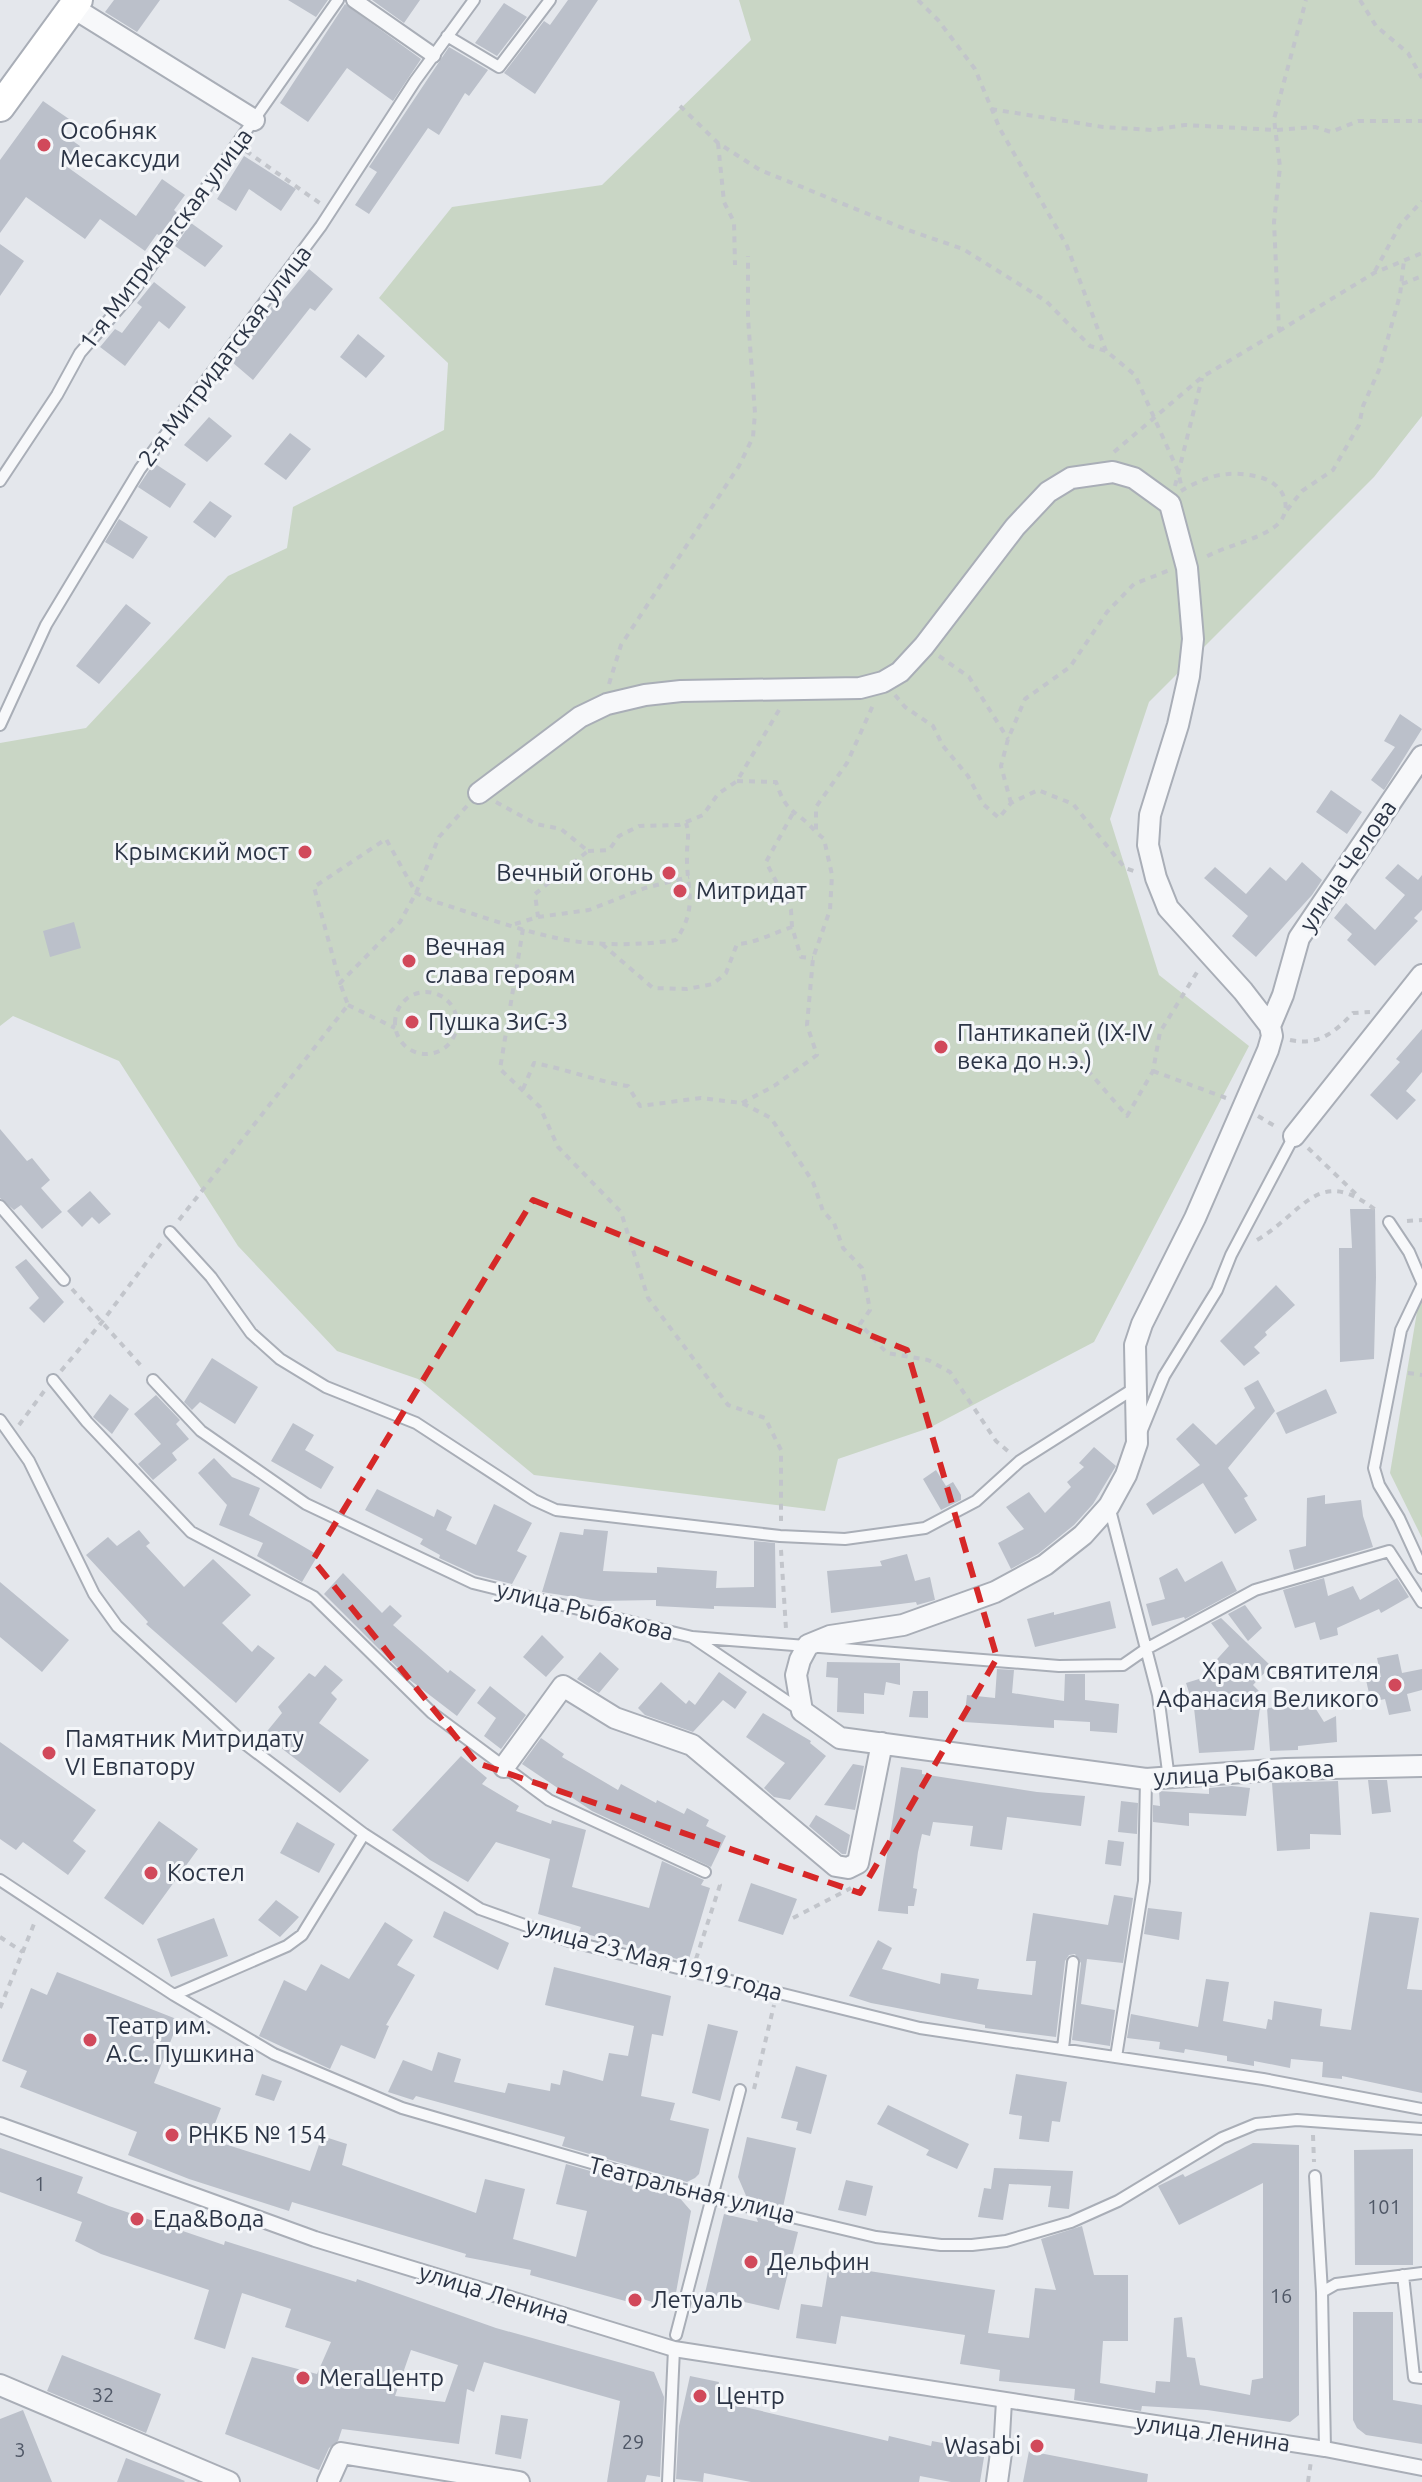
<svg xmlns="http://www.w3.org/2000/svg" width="1422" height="2482" font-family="Ubuntu,sans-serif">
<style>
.green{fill:#c9d6c5}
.building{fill:#bbc0ca;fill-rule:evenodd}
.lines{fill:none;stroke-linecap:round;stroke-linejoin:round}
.service-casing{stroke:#a9aeb7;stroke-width:14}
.pedestrian-casing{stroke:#a9aeb7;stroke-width:18}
.minor-casing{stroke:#a9aeb7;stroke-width:24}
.secondary-casing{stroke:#a9aeb7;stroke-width:32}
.path{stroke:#c2c5cb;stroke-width:4;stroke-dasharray:6 6;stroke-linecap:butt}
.service{stroke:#f7f8fa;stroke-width:10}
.pedestrian{stroke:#f7f8fa;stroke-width:14}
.minor{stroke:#f7f8fa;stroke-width:20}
.secondary{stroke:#fff;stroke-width:28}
.marked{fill:none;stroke:#d62828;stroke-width:6;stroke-dasharray:16 10;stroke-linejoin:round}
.poi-dot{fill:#d1495b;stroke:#f4f6f9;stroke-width:3}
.labels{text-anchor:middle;stroke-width:6;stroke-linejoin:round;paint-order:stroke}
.number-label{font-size:20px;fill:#4f5766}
.poi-label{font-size:24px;fill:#2b3445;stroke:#f4f6f9;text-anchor:start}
.street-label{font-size:24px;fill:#2b3445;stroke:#f4f6f9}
</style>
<rect width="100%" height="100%" fill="#e4e7ec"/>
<path class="green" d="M739 0H1422V416L1374 477 1149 702 1110 819 1159 975 1249 1046 1094 1342 929 1428 838 1459 825 1511 534 1475 418 1379 337 1351 238 1246 119 1061 13 1016 0 1026V743L86 728 228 576 287 548 293 507 444 430 448 363 379 298 452 207 602 185 751 40Z
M1422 1282V1538L1390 1473Z"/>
<path class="building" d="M114 0H160L137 32 105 12Z
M288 0H328L316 17Z
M372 0H420L404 23Z
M568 0H598L535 94 504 73 544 21 550 25Z
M504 3 527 17 497 56 475 43Z
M345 4 421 59 393 101 347 68 308 122 280 103Z
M449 47 488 70 469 96 465 93 439 135 428 128 369 214 355 205 377 172 369 167Z
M43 101 69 119 60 132 80 146 66 166 136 216 162 179 185 195 174 210 178 214 162 237 157 234 145 251 100 219 85 239 26 197 0 233V160Z
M244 156 296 189 281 211 249 189 236 211 217 199Z
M191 223 223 246 205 267 175 246Z
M0 244 24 261 0 296Z
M309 269 333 289 315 311 310 308 253 380 232 362 273 305 277 308Z
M154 282 186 307 169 329 159 321 125 366 100 347 115 329 122 333 142 307 137 303Z
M358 334 385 356 366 378 340 357Z
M209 417 232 436 207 462 184 445Z
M290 433 311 449 286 480 264 464Z
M154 463 186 484 170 508 138 487Z
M210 501 232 516 215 538 193 522Z
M119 519 148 537 133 559 105 542Z
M126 604 151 623 99 684 76 666Z
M1400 714 1422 729 1384 790 1371 780 1395 747 1384 741Z
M1331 790 1362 812 1347 834 1316 812Z
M1302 862 1322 880 1312 895 1256 957 1232 936 1248 916 1204 878 1215 867 1246 894 1270 867 1286 881Z
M1398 864 1418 880 1422 875V910L1414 918 1418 921 1375 966 1347 940 1352 934 1334 918 1346 903 1375 930 1405 895 1385 878Z
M74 922 81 948 50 957 43 931Z
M1422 1029V1072L1406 1091 1416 1100 1397 1120 1370 1095 1400 1062 1396 1059Z
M0 1129 27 1161 32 1158 50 1180 41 1188 62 1212 42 1229 21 1205 14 1210 0 1198Z
M90 1191 111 1214 99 1224 92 1217 82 1227 67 1211Z
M1350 1209H1375L1376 1277 1374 1359 1340 1362 1339 1248H1352Z
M26 1259 64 1302 44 1323 29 1308 39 1298 15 1267Z
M1276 1285 1295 1305 1265 1332 1267 1335 1254 1347 1260 1353 1244 1366 1220 1341Z
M212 1358 258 1387 235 1424 200 1402 192 1410 184 1402Z
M1258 1380 1275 1411 1228 1468 1248 1496 1244 1498 1257 1520 1235 1534 1203 1483 1153 1515 1146 1504 1200 1465 1176 1439 1193 1423 1216 1445 1255 1408 1244 1388Z
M1326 1389 1337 1413 1286 1434 1276 1413Z
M110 1394 129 1409 112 1434 93 1417Z
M156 1395 180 1420 176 1424 189 1439 172 1453 177 1460 153 1480 138 1464 161 1444 134 1414Z
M293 1423 314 1435 305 1450 334 1467 321 1489 271 1461Z
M1094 1447 1116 1466 1093 1504 1074 1525 1038 1554 1011 1569 998 1543 1024 1529 1006 1507 1029 1492 1045 1513 1071 1487 1067 1482 1084 1467 1079 1463Z
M214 1458 232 1477 260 1488 249 1515 318 1555 302 1582 257 1556 263 1543 219 1525 227 1505 198 1473Z
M936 1470 946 1486 953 1482 961 1495V1500L941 1510 923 1479Z
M377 1489 434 1517 437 1509 452 1517 446 1530 476 1545 494 1504 532 1523 517 1551 527 1556 512 1584 476 1575 439 1558 440 1555 420 1544 423 1539 365 1510Z
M1325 1495V1504L1361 1500 1363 1516 1373 1547 1294 1570 1289 1550 1306 1546 1307 1498Z
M584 1529 608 1531 603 1571 657 1573V1567L717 1571 716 1588 754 1587V1541L775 1543 776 1608 714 1606V1609L656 1606V1600L599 1601 542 1592 560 1532 583 1535Z
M139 1530 150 1543 146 1546 184 1587 213 1559 251 1595 222 1623 252 1652 258 1645 275 1658 236 1703 146 1624 148 1622 86 1555 108 1537 117 1546Z
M907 1554 915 1581 930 1577 935 1600 917 1605 916 1602 831 1613 827 1571 882 1566 880 1561Z
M1222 1561 1237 1591 1185 1619 1184 1617 1152 1626 1146 1604 1165 1599 1159 1578 1177 1568 1185 1582Z
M343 1573 382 1613 390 1605 402 1616 393 1625 448 1673 450 1670 476 1690 457 1716 410 1680 324 1594Z
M1324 1578 1328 1596 1353 1586 1360 1600 1397 1578 1409 1597 1381 1613 1379 1609 1337 1628 1338 1635 1320 1640 1315 1622 1295 1628 1283 1590Z
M0 1582 69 1640 42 1672 0 1637Z
M1110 1601 1116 1628 1035 1647 1027 1619 1054 1612V1615Z
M1245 1605 1262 1628 1248 1641 1228 1614Z
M1221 1618 1271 1666 1253 1685 1259 1691 1240 1709 1260 1708 1254 1750 1199 1753 1194 1708 1186 1683 1199 1679 1229 1646 1211 1623Z
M542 1635 564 1657 546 1677 523 1657Z
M600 1652 619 1669 599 1693 577 1679Z
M1398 1654 1402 1673 1422 1669V1690L1407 1694 1411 1711 1389 1715 1385 1699 1371 1702 1366 1680 1381 1677 1377 1658Z
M827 1662 900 1663V1685L886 1682 884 1695 864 1693V1714L837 1712 838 1678 826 1677Z
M325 1665 343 1680 331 1693 337 1699 319 1723 369 1760 340 1793 264 1735 282 1713 278 1707 309 1673 315 1677Z
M997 1669 1014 1670 1012 1693 1064 1701 1065 1674H1085V1700L1119 1704 1117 1733 1090 1731V1722L1054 1720V1728L964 1722 967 1695 995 1698Z
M719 1672 747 1692 735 1709 723 1700 693 1732 645 1715 638 1708 661 1682 686 1704 689 1700 695 1705Z
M490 1686 526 1715 501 1749 484 1736 496 1718 477 1703Z
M913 1691H928V1718L909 1717Z
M1294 1706H1314L1324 1722 1336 1716 1337 1742 1298 1746V1750L1270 1751 1267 1708Z
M763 1713 811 1741 810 1743 826 1756 790 1800 774 1797 764 1788 785 1763 746 1737Z
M541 1738 564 1754 562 1757 618 1790 621 1784 656 1803 657 1800 684 1814 687 1808 709 1820 706 1826 726 1836 711 1867 592 1811 522 1764Z
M0 1742 96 1810 73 1841 86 1851 68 1875 23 1842 16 1850 0 1839Z
M461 1756 487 1778 482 1784 519 1806 516 1811 551 1824 552 1820 586 1830 572 1887 649 1908 662 1861 704 1880 701 1885 710 1888 688 1962 579 1932 581 1927 538 1914 550 1859 496 1842 468 1882 430 1860 392 1830Z
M853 1764 864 1766 855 1810 824 1805Z
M901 1767 922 1770V1774L1037 1792 1085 1796 1081 1826 1007 1817 1002 1850 970 1846 973 1826 933 1822 930 1836 922 1834 918 1852 913 1888 917 1889 914 1906H908V1914L878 1911Z
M1368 1780H1387L1391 1812 1372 1814Z
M1338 1781 1341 1835 1310 1834V1849L1277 1851 1272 1783Z
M1232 1786 1250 1788 1246 1816 1189 1813V1826L1153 1822V1805L1160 1806 1159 1791 1209 1794V1788Z
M1121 1801 1138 1803 1137 1834 1118 1832Z
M816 1815 850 1835 846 1854H842L809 1826Z
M159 1821 198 1849 143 1925 104 1898Z
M297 1822 335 1844 319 1873 280 1853Z
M1108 1840 1124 1842 1121 1866 1105 1864Z
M751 1883 797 1899 783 1935 738 1921Z
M1114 1895 1133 1898 1123 1963 1087 1959 1081 2004 1115 2010 1110 2046 1072 2040 1081 1963 1075 1954 1069 1955 1065 1961 1056 2037 985 2028V2025L871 2003 849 1996 878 1940 892 1948 882 1969 940 1984 941 1973 979 1979 977 1989 1032 1995 1036 1961H1026L1033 1913 1108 1925Z
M276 1900 299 1917 280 1937 258 1920Z
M1148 1908 1182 1912 1179 1940 1144 1934Z
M444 1911 509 1943 498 1970 433 1937Z
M1370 1912 1419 1918 1407 1989 1422 1990V2093L1342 2076V2079L1322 2077 1323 2062 1291 2059 1290 2068 1254 2061V2066L1227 2061V2056L1185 2049 1184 2053 1159 2049 1160 2042 1127 2038 1131 2014 1198 2027 1206 1979 1229 1982 1223 2021 1266 2029 1268 2019 1272 2020 1274 2001 1322 2009 1320 2026 1351 2030Z
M214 1918 228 1956 171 1977 157 1939Z
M385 1922 413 1940 397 1965 415 1975 386 2025 389 2026 375 2059 341 2045 330 2069 259 2036 284 1980 306 1991 321 1964 349 1979Z
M554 1967 671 1996 663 2036 652 2034 641 2096 675 2103 670 2120 709 2129 699 2174 695 2178 687 2182 562 2146 565 2137 416 2096 413 2100 388 2092 403 2060 432 2071 438 2052 461 2059 454 2082 505 2093 508 2083 550 2091 551 2083 560 2085 563 2070 603 2081 609 2053 628 2056 634 2026 545 2005Z
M57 1972 179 2020 154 2083 221 2108 209 2139 310 2171 322 2136 347 2144 342 2165 476 2213 485 2179 525 2189 513 2239 576 2257 587 2211 556 2204 566 2164 678 2196 691 2211 673 2309 631 2295 629 2302 530 2275 531 2270 465 2257 466 2254 292 2202 289 2211 189 2179 128 2155 137 2132 20 2087 27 2071 2 2061 31 1988 47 1995Z
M708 2024 738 2031 720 2101 692 2093Z
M796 2066 827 2075 811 2134 796 2130 798 2122 781 2118Z
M262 2074 282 2081 274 2101 255 2095Z
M1016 2074 1067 2082 1060 2122 1052 2121 1049 2142 1019 2139 1022 2116 1009 2114Z
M888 2105 969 2144 957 2169 926 2155 929 2150 877 2124Z
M747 2137 796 2148 783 2207 747 2198 738 2177Z
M1253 2143 1299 2145V2415L1290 2422 1207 2410 1142 2406 1141 2411 1074 2400 1075 2389 999 2381 1000 2370 960 2364 965 2335 841 2316 836 2344 796 2338 801 2304 822 2307 829 2265 995 2290 988 2333 1029 2338 1035 2288 1056 2290 1041 2239 1082 2226 1094 2275H1128V2341H1103L1100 2383 1155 2393 1156 2381 1170 2382 1174 2318 1182 2317 1187 2357 1195 2358 1200 2385 1250 2395 1252 2380 1263 2378V2183L1179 2225 1158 2186 1183 2174 1185 2177Z
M0 2148 83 2177 77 2193 109 2206 224 2245 225 2241 356 2282 357 2279 496 2328 654 2372 664 2397 660 2477 647 2475 645 2482H607L620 2401 484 2362 474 2392 467 2389 459 2444 342 2429 338 2441 329 2448 319 2470 225 2434 252 2357 317 2374 331 2342 285 2327 291 2309 242 2293 225 2349 194 2339 209 2290 101 2254 75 2241 82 2222 0 2192ZM411 2350 458 2365 445 2402 395 2396Z
M1413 2149V2265H1355L1354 2150Z
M994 2168 1073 2171 1069 2209 1048 2207 1051 2186 1009 2184 1003 2220 978 2217 984 2188 991 2189Z
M846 2180 873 2186 866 2216 838 2210Z
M724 2214 758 2222 756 2217 779 2222 778 2227 798 2232 779 2310 705 2293Z
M1353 2312H1393V2400L1422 2405V2444L1366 2435 1357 2428 1353 2420Z
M62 2355 161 2394 146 2433 47 2391Z
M690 2376 719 2382 715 2400 888 2441 889 2436 931 2446 932 2441 985 2451 980 2482H951L920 2476 919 2482H751L704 2473 703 2482 676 2479 679 2426Z
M23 2410 52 2482H0V2419Z
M501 2415 528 2419 521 2459 495 2454Z
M1029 2451 1148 2474 1147 2482H1023Z
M126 2458 185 2481 184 2482H117Z"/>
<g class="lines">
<g class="service-casing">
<path id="service" d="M447 36 499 67 550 0
M0 481 57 395 80 353 133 292 338 0
M0 725 46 625 140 469 321 226 415 81 474 0
M0 1206 64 1280
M1389 1222 1409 1252 1422 1282
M170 1232 211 1277 251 1333 280 1359 326 1387 416 1423 534 1500 556 1510 780 1536 845 1539 925 1528 976 1501 1020 1461 1135 1388
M1422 1286 1401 1330 1374 1468 1379 1485 1399 1518 1422 1568
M53 1380 87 1422 191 1532 314 1597 432 1713 549 1800 705 1872
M153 1380 201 1431 306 1504 473 1583 692 1637 800 1710
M0 1420 29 1461 94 1594 117 1626 244 1743 364 1834 480 1909 569 1941 920 2028 1263 2079 1422 2109
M1142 1430 1164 1376 1217 1290 1231 1255 1294 1136
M1109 1506 1158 1695 1169 1779
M692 1637 1059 1666 1123 1665 1146 1649 1255 1590 1389 1551 1422 1602
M0 1880 174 1995 274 2054 402 2108 712 2198 876 2237 941 2245H972L1006 2241 1071 2222 1118 2201 1222 2138 1256 2124 1297 2120 1422 2129
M174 1995 287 1946 302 1935 364 1834
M1063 2048 1073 1962
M1116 2057 1144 1881 1146 1779
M1315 2176 1322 2292
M1403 2275 1414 2377 1422 2378
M676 2335 740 2090
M1325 2449 1322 2292 1336 2284 1422 2273
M668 2482 674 2349"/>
</g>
<g class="pedestrian-casing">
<path id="pedestrian" d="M354 0 433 55
M0 2125 315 2239 674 2349 1325 2449 1422 2468
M1001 2453 1004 2401"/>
</g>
<g class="minor-casing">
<path id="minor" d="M72 7 254 120
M479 793 580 717 607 704 645 695 681 691 860 688 883 682 900 672 924 646 1015 527 1048 492 1071 478 1113 472 1134 478 1170 504 1187 568 1193 639 1189 676 1178 725 1150 815 1148 845 1156 878 1168 908 1243 991 1270 1026 1272 1036 1268 1050 1195 1218 1142 1324 1135 1345 1137 1443 1126 1475 1109 1506 1083 1535 1045 1565 995 1592 903 1625 830 1636 808 1645 800 1660 796 1675 802 1711 840 1738 1146 1779 1286 1769 1422 1766
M1270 1026 1283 995 1299 938 1422 756
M1294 1136 1422 975
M504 1767 563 1686 615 1718 692 1745 836 1866 848 1868 858 1863 882 1743
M0 2385 229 2482
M328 2482 341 2453 519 2482
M997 2482 1001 2453"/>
</g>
<g class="secondary-casing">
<path id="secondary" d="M0 107 78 0"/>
</g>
<path class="path" d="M918 0 938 20 975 69 1000 129 1067 246 1106 351
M1360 0 1376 26 1408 53 1422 78
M680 106 718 143 760 170 905 229 963 249 1046 301 1090 346 1106 351 1135 375 1178 471 1182 489
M991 109 1103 127 1152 130 1185 125 1276 130 1315 127 1331 132 1358 121H1422
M718 143 724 202 734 222 735 265
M246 151 321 204
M1375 271 1400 225 1422 201
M1402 284 1422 276
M1279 331 1374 273 1422 253
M1114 452 1202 377 1279 331 1274 222 1280 167 1274 119 1306 0
M1175 486 1202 378
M1181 491C1194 483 1212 475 1228 474 1239 473 1254 475 1265 479 1287 487 1294 514 1273 528 1254 541 1225 546 1204 558
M1287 510 1302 491 1333 470 1359 425 1363 406 1379 370 1400 295 1404 260
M939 656 969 677 1008 739
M609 684 621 645 739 466 753 437 755 413 748 318V256
M895 695 905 707 933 726 943 746 968 776 983 804 999 818 1011 803 1038 790 1073 804 1125 868 1134 871
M737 781 776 782C787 816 795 808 816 832
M496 802 536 824 561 829 588 851 535 894 538 917
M1011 803 1001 766 1008 739 1025 699 1070 667 1107 612 1134 584 1170 570
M467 806 439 837 416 893 400 922 340 983 314 887 386 839 416 893 433 901C472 913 512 928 552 937 589 946 637 946 676 940 699 906 686 890 687 854 687 841 690 835 686 823
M588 851 609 850 619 836 639 826 679 825 703 815 718 794 737 781 779 710
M515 924 538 917 589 910 645 888 689 877
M792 927 791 910 766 862 793 813
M523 929 500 1069 540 1107 558 1147 621 1212 648 1298 728 1405 765 1418 781 1450V1521
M602 944 653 988 687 989 713 984 726 973 737 944C756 943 773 933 792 927L801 957 813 958
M395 1023a31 31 0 1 1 62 0a31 31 0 1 1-62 0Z
M348 1005 395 1028
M1290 1040C1318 1046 1334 1033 1353 1013L1370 1012
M1072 1052 1127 1116 1153 1071 1160 1032 1199 969
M1153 1071 1226 1098
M523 1089 534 1063C566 1069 596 1081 628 1086L640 1106 701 1098 742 1103 771 1118 813 1182 823 1211 834 1223 843 1248 862 1268 870 1310 860 1324 887 1353 928 1360 950 1372 996 1441 1009 1452
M742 1103 774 1086 817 1055 807 1025 813 958 830 910 832 875 824 839 816 832V807L847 763 874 703
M1258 1116 1278 1128
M1308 1148 1359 1197
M179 1220 348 1005 340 983
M1407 1221 1422 1220
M1257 1240C1305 1212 1318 1163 1378 1212
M72 1289 144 1369
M61 1371 102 1322 161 1243
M1408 1373 1422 1375
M19 1425 45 1390
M781 1550 786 1629
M793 1918 851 1888
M0 1937 23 1952
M696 1959 720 1885 716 1881
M0 2008 36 1919
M754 2089 774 2005
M1313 2135 1314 2162
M1308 2482 1311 2461"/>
<use href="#service" class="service"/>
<use href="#pedestrian" class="pedestrian"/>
<use href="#minor" class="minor"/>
<use href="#secondary" class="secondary"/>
</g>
<path class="marked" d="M533 1200 907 1350 997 1658 860 1893 477 1763 313 1560Z"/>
<g class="poi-dot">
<circle cx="44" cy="145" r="8"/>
<circle cx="305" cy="852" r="8"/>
<circle cx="669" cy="873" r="8"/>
<circle cx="680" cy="891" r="8"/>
<circle cx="409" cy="961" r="8"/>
<circle cx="412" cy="1022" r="8"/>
<circle cx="941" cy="1047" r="8"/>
<circle cx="1395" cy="1685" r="8"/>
<circle cx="49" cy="1753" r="8"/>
<circle cx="151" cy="1873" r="8"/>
<circle cx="90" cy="2040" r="8"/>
<circle cx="172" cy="2135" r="8"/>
<circle cx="137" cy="2219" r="8"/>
<circle cx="751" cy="2262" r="8"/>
<circle cx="635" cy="2300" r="8"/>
<circle cx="303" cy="2378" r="8"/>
<circle cx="700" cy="2396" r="8"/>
<circle cx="1037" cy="2446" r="8"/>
</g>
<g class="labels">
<g class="number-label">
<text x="40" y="2191">1</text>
<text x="1384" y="2214">101</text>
<text x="1281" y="2303">16</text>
<text x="103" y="2402">32</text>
<text x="633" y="2449">29</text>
<text x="20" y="2457">3</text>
</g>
<g class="poi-label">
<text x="60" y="139">Особняк<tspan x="60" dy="28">Месаксуди</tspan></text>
<text x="289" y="860" text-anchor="end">Крымский мост</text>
<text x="653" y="881" text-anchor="end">Вечный огонь</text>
<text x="696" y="899">Митридат</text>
<text x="425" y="955">Вечная<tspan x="425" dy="28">слава героям</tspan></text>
<text x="428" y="1030">Пушка ЗиС-3</text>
<text x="957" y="1041">Пантикапей (IX-IV<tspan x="957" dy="28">века до н.э.)</tspan></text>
<text x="1379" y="1679" text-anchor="end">Храм святителя<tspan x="1379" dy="28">Афанасия Великого</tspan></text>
<text x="65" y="1747">Памятник Митридату<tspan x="65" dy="28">VI Евпатору</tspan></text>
<text x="167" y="1881">Костел</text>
<text x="106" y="2034">Театр им.<tspan x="106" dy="28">А.С. Пушкина</tspan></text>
<text x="188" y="2143">РНКБ № 154</text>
<text x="153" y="2227">Еда&amp;Вода</text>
<text x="767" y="2270">Дельфин</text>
<text x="651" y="2308">Летуаль</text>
<text x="319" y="2386">МегаЦентр</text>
<text x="716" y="2404">Центр</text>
<text x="1021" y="2454" text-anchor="end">Wasabi</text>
</g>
<g class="street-label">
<text transform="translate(166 239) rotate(-53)" y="8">1-я Митридатская улица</text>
<text transform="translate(225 356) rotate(-53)" y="8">2-я Митридатская улица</text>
<text transform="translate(1348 866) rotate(-56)" y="8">улица Челова</text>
<text transform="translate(585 1611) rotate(14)" y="8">улица Рыбакова</text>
<text transform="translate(1244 1773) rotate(-3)" y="8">улица Рыбакова</text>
<text transform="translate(654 1959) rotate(15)" y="8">улица 23 Мая 1919 года</text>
<text transform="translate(692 2190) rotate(14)" y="8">Театральная улица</text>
<text transform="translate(494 2294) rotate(17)" y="8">улица Ленина</text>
<text transform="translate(1213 2433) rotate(8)" y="8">улица Ленина</text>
</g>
</g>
</svg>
